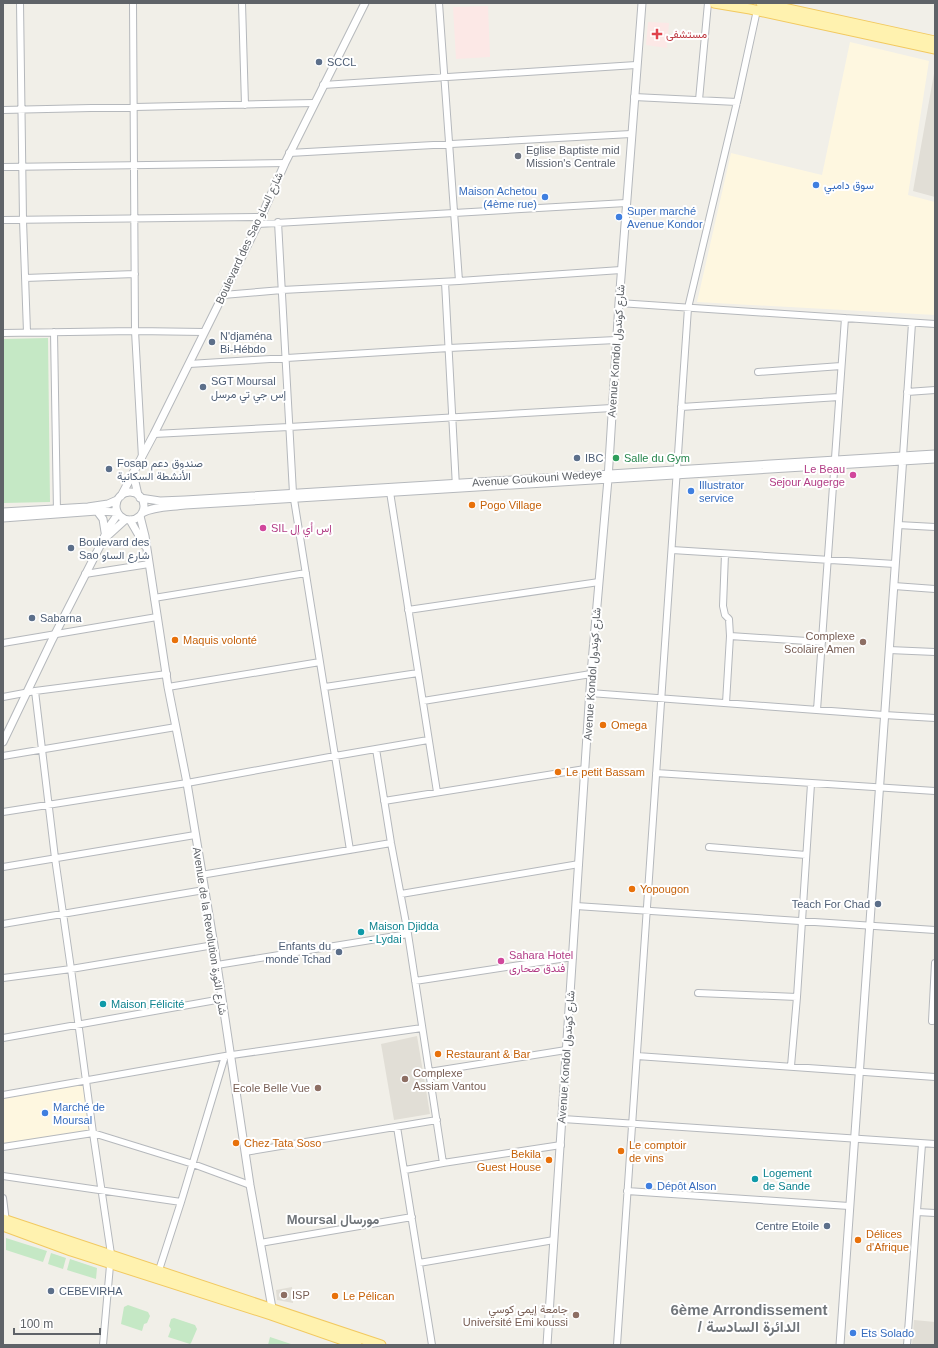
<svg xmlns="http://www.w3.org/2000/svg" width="938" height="1348" font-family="Helvetica,Vazirmatn,sans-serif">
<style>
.commercial{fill:#fef7e0}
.education{fill:#e1ded6}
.medical{fill:#fce8e6}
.green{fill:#c5e8c5}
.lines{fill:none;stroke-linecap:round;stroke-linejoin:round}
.minor-casing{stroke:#b5b8bc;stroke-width:8}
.tertiary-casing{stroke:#b5b8bc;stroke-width:9}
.primary-casing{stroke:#f2c960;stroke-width:11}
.minor{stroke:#fff;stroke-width:6}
.tertiary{stroke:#fff;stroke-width:7}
.primary{stroke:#fff2af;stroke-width:9}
.health-dot{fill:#e0444e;stroke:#fff;stroke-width:1.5}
.service-dot{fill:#5c6f8a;stroke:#fff;stroke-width:1.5}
.worship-dot{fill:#6b7280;stroke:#fff;stroke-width:1.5}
.shop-dot{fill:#3f7fe0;stroke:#fff;stroke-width:1.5}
.leisure-dot{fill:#2e9e5b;stroke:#fff;stroke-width:1.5}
.hotel-dot{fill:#d1479c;stroke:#fff;stroke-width:1.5}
.food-dot{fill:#e8710a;stroke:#fff;stroke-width:1.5}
.education-dot{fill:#8d6e63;stroke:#fff;stroke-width:1.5}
.culture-dot{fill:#0f9aa8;stroke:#fff;stroke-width:1.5}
.labels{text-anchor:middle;stroke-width:4;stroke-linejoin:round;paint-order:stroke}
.health-label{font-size:11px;fill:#be3a42;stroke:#fff;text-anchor:start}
.service-label{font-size:11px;fill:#4e5e75;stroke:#fff;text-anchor:start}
.worship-label{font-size:11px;fill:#5b616d;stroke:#fff;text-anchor:start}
.shop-label{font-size:11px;fill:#366cbe;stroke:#fff;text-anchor:start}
.street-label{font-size:11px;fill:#5f6368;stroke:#fff}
.leisure-label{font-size:11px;fill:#27864d;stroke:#fff;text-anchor:start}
.hotel-label{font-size:11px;fill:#b23c85;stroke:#fff;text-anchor:start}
.food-label{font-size:11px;fill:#c56008;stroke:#fff;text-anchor:start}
.education-label{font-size:11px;fill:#785e54;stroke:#fff;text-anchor:end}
.culture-label{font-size:11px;fill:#0d838f;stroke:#fff;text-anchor:start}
.quarter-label{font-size:13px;font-weight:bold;fill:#70757a;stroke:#fff}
.district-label{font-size:15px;font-weight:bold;fill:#70757a;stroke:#fff}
</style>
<rect width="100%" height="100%" fill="#f1efe8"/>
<path class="commercial" d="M850 42 929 61 908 195 935 202V315L697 302 731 153 822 175Z
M84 1079 89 1133 3 1147V1092Z"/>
<path class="education" d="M935 68V197L913 191Z
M417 1036 430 1114 394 1120 381 1044Z
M292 1287 293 1303 277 1300 276 1290Z
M914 1320 935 1322V1345H912Z"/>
<path class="medical" d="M488 6 490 57 456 59 453 7Z
M648 22 669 23 667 48 646 45Z"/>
<path class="green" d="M48 338 50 502 3 503V339Z
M6 1238 47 1251 43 1262 6 1250Z
M51 1253 66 1258 63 1269 48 1264Z
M70 1259 97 1268 96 1279 67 1270Z
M128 1305 148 1312 150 1316 147 1323 144 1324 142 1331 121 1324 124 1307Z
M174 1318 195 1325 197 1329 191 1343 190 1344 168 1337 171 1329 169 1326 171 1319Z
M270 1337 294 1345H268Z"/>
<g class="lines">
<g class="minor-casing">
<path id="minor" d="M20 3 23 220 27 332
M133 3 135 331 142 458
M242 3 245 105
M439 3 459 281
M323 85 636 65
M634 97 737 102
M699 100 708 3
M3 110 314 103
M289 153 631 134
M3 167 285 163
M3 220 261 217
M278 222 293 493 350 850
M258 224 454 213 626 203
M25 278 135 274
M445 282 456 487
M223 295 282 290 459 281 621 270
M619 303 935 324
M54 332 57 512
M3 333 135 331 204 332
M189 364 449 348 616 340
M758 372 841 366
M907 392 935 390
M681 407 839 397
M154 434 289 427 612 408
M903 456 912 323
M390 492 437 792
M898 525 935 527
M672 550 895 564
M725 554 723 606 725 615 729 619 730 636 726 703
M85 574 149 564
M894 586 935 589
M154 598 306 573
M408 610 599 582
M730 636 822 642
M3 643 157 617
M889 650 935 652
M168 687 320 662
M325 687 418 673
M35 691 55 858 71 969 93 1133 111 1254 103 1345
M590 693 884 715 935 718
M3 697 35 691 167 674
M423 701 591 674
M817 710 845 318
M376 749 391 843 408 934 443 1163
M3 756 176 727
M656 773 935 791
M384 801 585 769
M3 812 187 783 335 756 428 740
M709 847 806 855
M3 867 195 835
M201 875 391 843
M401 894 579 864
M576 906 935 930
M3 924 204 890
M217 965 408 934
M3 978 71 969 214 945
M415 981 573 957
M698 993 797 997
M932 1021 935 963
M3 1038 222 999
M637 1056 935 1077
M791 1066 797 997 811 784
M429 1072 566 1050
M3 1095 225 1056 422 1028
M563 1119 935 1144
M397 1127 432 1345
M3 1147 93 1133 193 1164 250 1185
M245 1152 437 1120
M405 1170 443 1163 561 1145
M3 1176 181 1202
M627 1191 849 1206
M3 1198 6 1222
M917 1212 935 1213
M260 1243 412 1217
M419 1263 554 1240
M159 1270 181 1202 225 1056
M617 1345 688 308 737 102 757 10
M907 1345 922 1144"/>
</g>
<g class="tertiary-casing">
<path id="tertiary" d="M133 473 138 495
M116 506a14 14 0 1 1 28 0a14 14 0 1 1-28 0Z
M121 496 154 434 223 295 258 224 285 163 365 3
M140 498 160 501 185 500 935 454
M97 511 103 519 105 532
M3 512 88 507 108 504 117 500
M142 513C154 506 171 507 185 505L935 459
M140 516 145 536 168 687 187 783 214 945 250 1185 272 1308 271 1313
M3 518 97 511 117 512
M130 520 145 546
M102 541 125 520
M3 742 51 642 102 542 108 528 118 514
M547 1345 591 674 608 479 619 303 642 3
M840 1345 903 456"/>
</g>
<g class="primary-casing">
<path id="primary" d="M714 3 750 9 935 49
M761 3 935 41
M3 1219 381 1345
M3 1226 71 1251 271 1315 357 1345"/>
</g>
<use href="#minor" class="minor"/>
<use href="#tertiary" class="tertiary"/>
<use href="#primary" class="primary"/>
</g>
<path class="health-dot" d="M655 28h4v4h4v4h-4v4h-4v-4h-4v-4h4z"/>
<g class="service-dot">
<circle cx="319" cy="62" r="4"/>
<circle cx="212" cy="342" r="4"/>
<circle cx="203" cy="387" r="4"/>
<circle cx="577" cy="458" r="4"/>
<circle cx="109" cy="469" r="4"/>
<circle cx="71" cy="548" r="4"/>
<circle cx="32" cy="618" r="4"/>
<circle cx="878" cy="904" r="4"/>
<circle cx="339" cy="952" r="4"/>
<circle cx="827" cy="1226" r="4"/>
<circle cx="51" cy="1291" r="4"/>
</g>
<circle class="worship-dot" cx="518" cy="156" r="4"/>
<g class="shop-dot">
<circle cx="816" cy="185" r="4"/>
<circle cx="545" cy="197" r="4"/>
<circle cx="619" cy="217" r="4"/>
<circle cx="691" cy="491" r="4"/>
<circle cx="45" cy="1113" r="4"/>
<circle cx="649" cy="1186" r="4"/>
<circle cx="853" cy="1333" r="4"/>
</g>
<circle class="leisure-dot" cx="616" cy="458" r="4"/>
<g class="hotel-dot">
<circle cx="853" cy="475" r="4"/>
<circle cx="263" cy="528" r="4"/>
<circle cx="501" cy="961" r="4"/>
</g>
<g class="food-dot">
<circle cx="472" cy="505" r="4"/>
<circle cx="175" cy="640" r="4"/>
<circle cx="603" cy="725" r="4"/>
<circle cx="558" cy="772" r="4"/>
<circle cx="632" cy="889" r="4"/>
<circle cx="438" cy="1054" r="4"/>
<circle cx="236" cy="1143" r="4"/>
<circle cx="621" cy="1151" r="4"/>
<circle cx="549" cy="1160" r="4"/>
<circle cx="858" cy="1240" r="4"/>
<circle cx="335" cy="1296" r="4"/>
</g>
<g class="education-dot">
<circle cx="863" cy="642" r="4"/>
<circle cx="405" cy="1079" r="4"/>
<circle cx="318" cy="1088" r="4"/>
<circle cx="284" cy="1295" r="4"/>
<circle cx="576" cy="1315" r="4"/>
</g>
<g class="culture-dot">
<circle cx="361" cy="932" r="4"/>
<circle cx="103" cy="1004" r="4"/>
<circle cx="755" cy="1179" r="4"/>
</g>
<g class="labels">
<g class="health-label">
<text x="666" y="38">مستشفى</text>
</g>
<g class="service-label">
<text x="327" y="66">SCCL</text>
<text x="220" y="340">N'djaména<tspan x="220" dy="13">Bi-Hébdo</tspan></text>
<text x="211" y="385">SGT Moursal<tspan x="211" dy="13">إس جي تي مرسل</tspan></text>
<text x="585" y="462">IBC</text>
<text x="117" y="467">Fosap صندوق دعم<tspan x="117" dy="13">الأنشطة السكانية</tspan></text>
<text x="79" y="546">Boulevard des<tspan x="79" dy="13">Sao شارع الساو</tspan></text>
<text x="40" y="622">Sabarna</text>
<text x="870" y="908" text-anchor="end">Teach For Chad</text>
<text x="331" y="950" text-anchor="end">Enfants du<tspan x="331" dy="13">monde Tchad</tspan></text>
<text x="819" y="1230" text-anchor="end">Centre Etoile</text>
<text x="59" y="1295">CEBEVIRHA</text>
</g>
<g class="worship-label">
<text x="526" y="154">Eglise Baptiste mid<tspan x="526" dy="13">Mission's Centrale</tspan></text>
</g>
<g class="shop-label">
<text x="824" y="189">سوق دامبي</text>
<text x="537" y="195" text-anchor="end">Maison Achetou<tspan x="537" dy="13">(4ème rue)</tspan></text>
<text x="627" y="215">Super marché<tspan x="627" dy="13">Avenue Kondor</tspan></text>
<text x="699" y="489">Illustrator<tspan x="699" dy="13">service</tspan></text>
<text x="53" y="1111">Marché de<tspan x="53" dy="13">Moursal</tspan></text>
<text x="657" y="1190">Dépôt Alson</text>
<text x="861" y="1337">Ets Solado</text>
</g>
<g class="street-label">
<text transform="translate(249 238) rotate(-65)" y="4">Boulevard des Sao شارع الساو</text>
<text transform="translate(616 351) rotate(-86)" y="4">Avenue Kondol شارع كوندول</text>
<text transform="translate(537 478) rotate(-4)" y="4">Avenue Goukouni Wedeye</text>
<text transform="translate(592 674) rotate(-86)" y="4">Avenue Kondol شارع كوندول</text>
<text transform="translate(210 931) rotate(81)" y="4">Avenue de la Revolution شارع الثورة</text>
<text transform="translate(566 1057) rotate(-86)" y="4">Avenue Kondol شارع كوندول</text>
</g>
<g class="leisure-label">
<text x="624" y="462">Salle du Gym</text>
</g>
<g class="hotel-label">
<text x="845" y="473" text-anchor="end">Le Beau<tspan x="845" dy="13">Sejour Augerge</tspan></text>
<text x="271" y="532">SIL إس أي إل</text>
<text x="509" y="959">Sahara Hotel<tspan x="509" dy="13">فندق صحارى</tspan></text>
</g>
<g class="food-label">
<text x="480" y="509">Pogo Village</text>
<text x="183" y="644">Maquis volonté</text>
<text x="611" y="729">Omega</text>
<text x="566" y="776">Le petit Bassam</text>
<text x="640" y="893">Yopougon</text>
<text x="446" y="1058">Restaurant &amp; Bar</text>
<text x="244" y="1147">Chez Tata Soso</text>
<text x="629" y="1149">Le comptoir<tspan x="629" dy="13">de vins</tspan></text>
<text x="541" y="1158" text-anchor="end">Bekila<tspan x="541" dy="13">Guest House</tspan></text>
<text x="866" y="1238">Délices<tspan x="866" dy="13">d'Afrique</tspan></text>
<text x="343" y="1300">Le Pélican</text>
</g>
<g class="education-label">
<text x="855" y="640">Complexe<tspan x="855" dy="13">Scolaire Amen</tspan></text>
<text x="413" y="1077" text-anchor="start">Complexe<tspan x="413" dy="13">Assiam Vantou</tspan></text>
<text x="310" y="1092">Ecole Belle Vue</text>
<text x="292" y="1299" text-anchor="start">ISP</text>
<text x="568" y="1313">جامعة إيمي كوسي<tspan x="568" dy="13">Université Emi koussi</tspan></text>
</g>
<g class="culture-label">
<text x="369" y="930">Maison Djidda<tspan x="369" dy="13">- Lydai</tspan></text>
<text x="111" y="1008">Maison Félicité</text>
<text x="763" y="1177">Logement<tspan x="763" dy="13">de Sande</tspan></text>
</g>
<g class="quarter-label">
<text x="333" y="1224">Moursal مورسال</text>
</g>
<g class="district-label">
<text x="749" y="1315">6ème Arrondissement<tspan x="749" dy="17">/ الدائرة السادسة</tspan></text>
</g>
</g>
<rect width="938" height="1348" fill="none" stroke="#5f6368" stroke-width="8"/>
<path d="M14 1328v6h86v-6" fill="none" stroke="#5f6368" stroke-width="2"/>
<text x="20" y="1328" font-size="12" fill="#5f6368" stroke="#ffffff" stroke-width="3" paint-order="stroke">100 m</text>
</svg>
